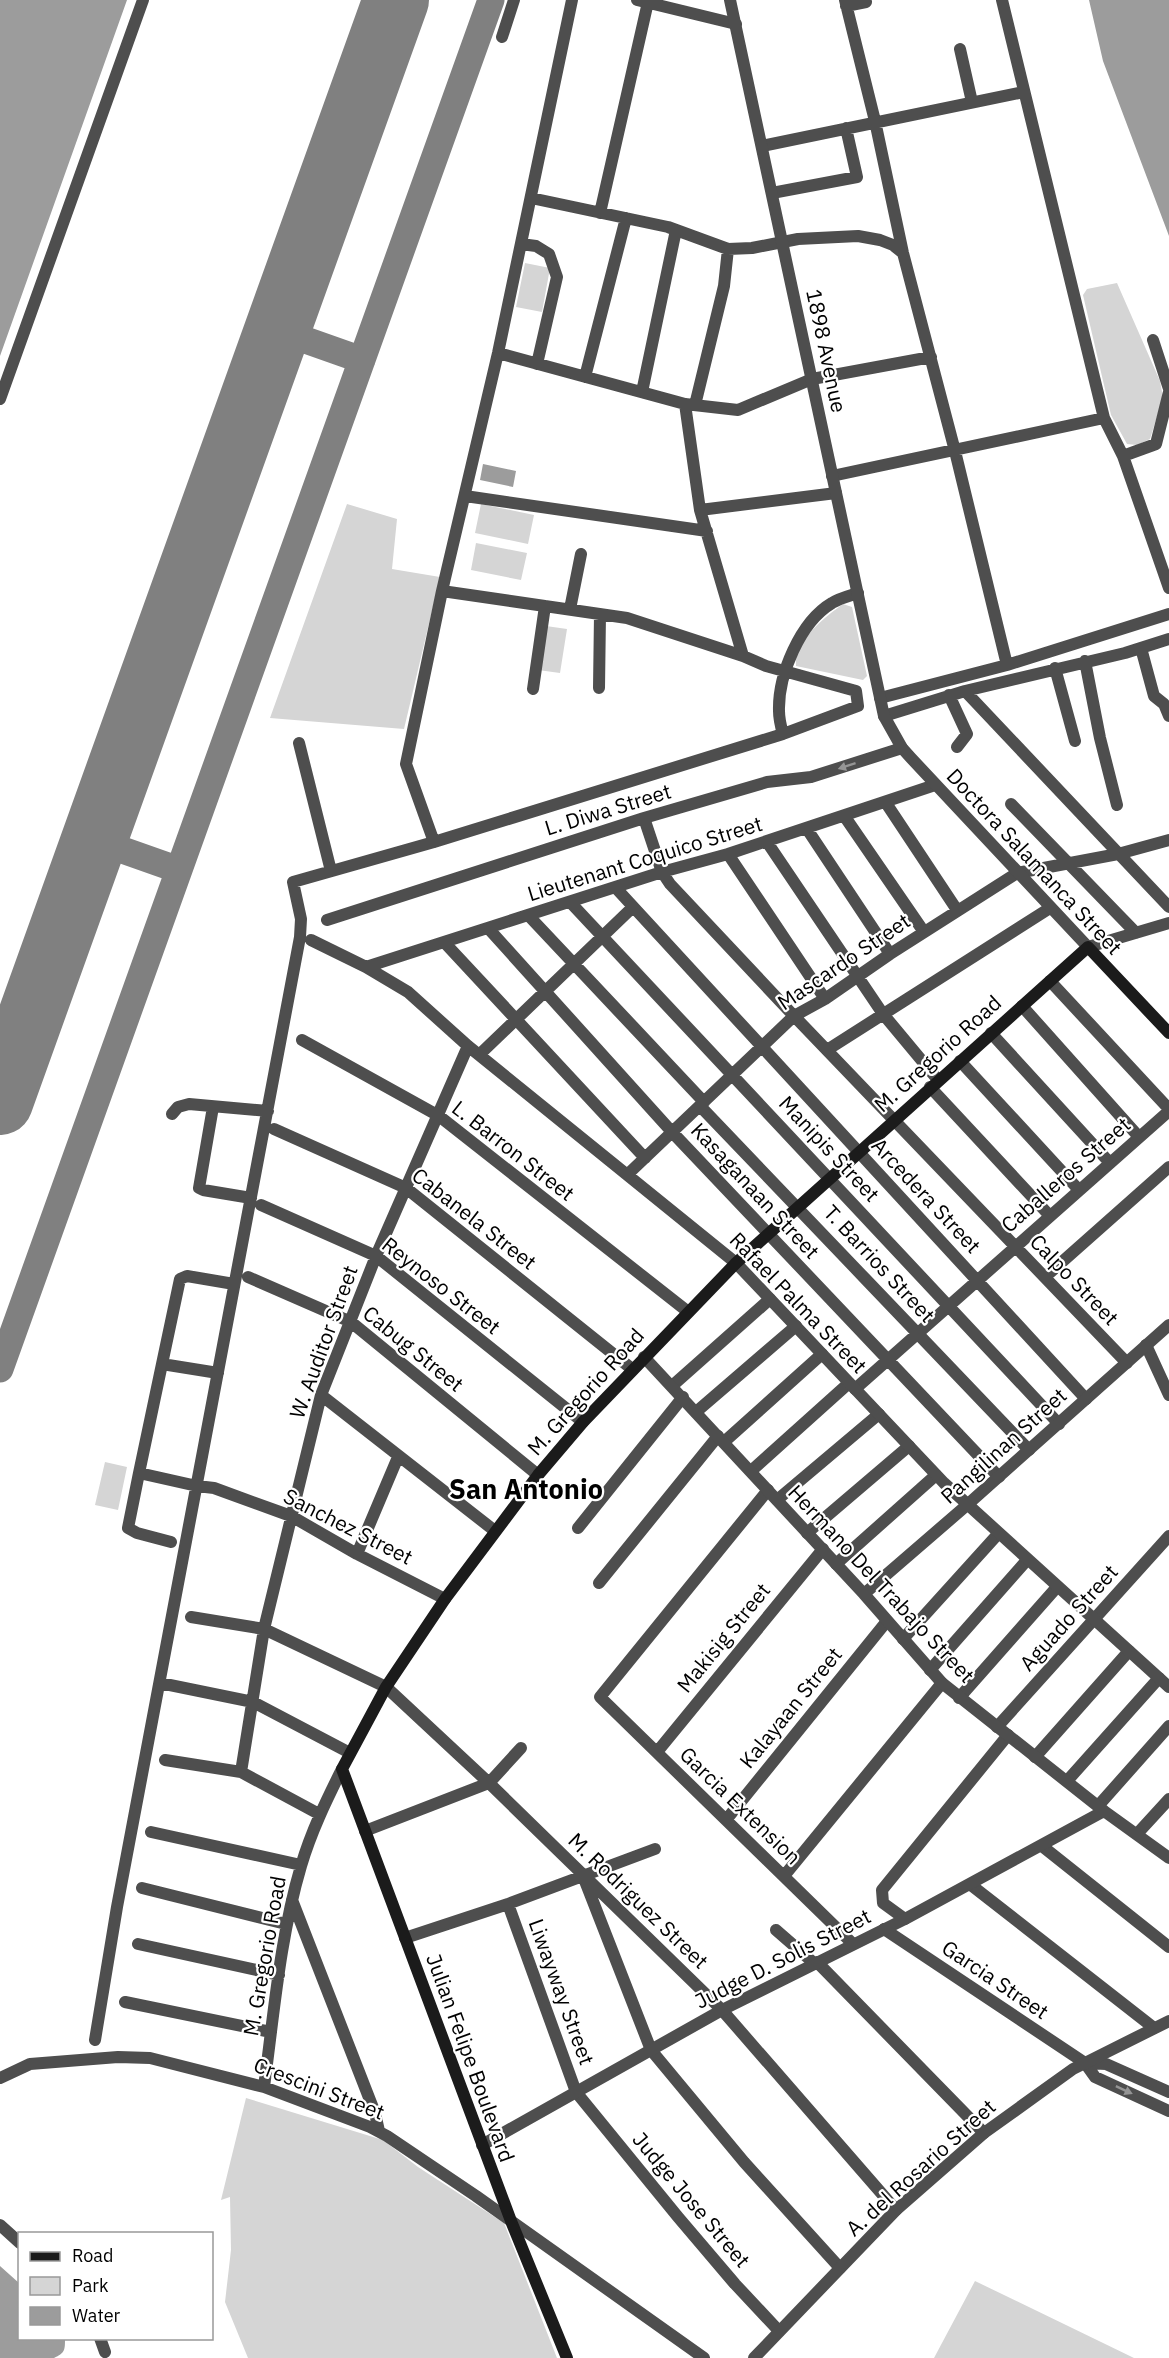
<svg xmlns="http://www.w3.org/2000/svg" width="1169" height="2358" font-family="'IBM Plex Sans',sans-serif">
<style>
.green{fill:#d5d5d5}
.water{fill:#9c9c9c}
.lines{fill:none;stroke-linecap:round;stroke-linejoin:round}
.taxiway{stroke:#808080;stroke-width:27}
.runway{stroke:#808080;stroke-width:66}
.minor{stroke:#4e4e4e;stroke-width:12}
.tertiary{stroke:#4e4e4e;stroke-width:12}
.secondary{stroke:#1b1b1b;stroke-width:12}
.oneway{fill:#959595}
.labels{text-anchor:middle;stroke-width:4.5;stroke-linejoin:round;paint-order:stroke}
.street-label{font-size:21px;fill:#000;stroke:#fff}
.district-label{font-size:27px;font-weight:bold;fill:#000;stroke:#fff}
</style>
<rect width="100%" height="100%" fill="#fff"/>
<path class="green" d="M525 263 550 268 542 312 516 307Z
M1117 283 1160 381 1163 397 1150 439 1137 445 1127 444 1111 415 1083 295 1087 289Z
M347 504 397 519 392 569 440 577 404 729 270 718Z
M481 504 534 515 528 544 475 533Z
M476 543 527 553 521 580 471 570Z
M843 604 852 607 867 676 863 680 796 666C794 641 825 617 843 604Z
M546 626 567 629 560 673 538 670Z
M105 1462 127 1467 118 1510 95 1505Z
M246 2098 383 2140 418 2167 504 2223 557 2358H248L225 2302 231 2250 230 2197 221 2200Z
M975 2281 1134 2358H934Z"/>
<path class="water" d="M0 0H127L0 356Z
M1089 0H1169V236L1103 61Z
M483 464 516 471 513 487 480 480Z
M0 2266 19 2283 20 2338 65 2339C65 2350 65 2353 54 2358H0Z"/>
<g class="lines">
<path class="taxiway" d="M277 330 362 360
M94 840 179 870
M0 1369 491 0"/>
<path class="runway" d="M0 1102 396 0"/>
<path class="minor" d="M637 0 736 24
M845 0 875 121 903 253 955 451 1007 665
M1002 0 1104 418 1123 456 1169 588
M846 6 866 2
M502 37 514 0
M960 49 972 102
M762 146 1024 92
M772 193 857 177 846 128
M531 198 668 227 728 249 752 248 798 239 858 236 880 240 893 245 903 253
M600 213 648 2
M521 244 536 246 549 254 557 277 537 364
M1153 340 1169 389
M498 353 685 404 738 410 812 379 931 357
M585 377 626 218
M642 392 676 230
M0 399 143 0
M685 404 700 510 743 656
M695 405 724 286 728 249
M1123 456 1156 444 1169 392
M832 476 1104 418
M465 496 707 531
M700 510 836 493
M570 609 581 554
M1141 648 1154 696 1164 704 1169 716
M1085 661 1100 738 1117 805
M1055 668 1075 741
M599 688 600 614
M533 689 545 606
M965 691 1169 907
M949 695 967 734 957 747
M880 698 1007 665 1169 614
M884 716 965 691 1125 653 1169 639
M783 734C781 727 779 719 779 711 778 675 800 622 832 603 840 598 849 596 858 593
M299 743 331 871
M886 803 957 910
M1011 804 1136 933
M845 817 924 932
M644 818 662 872 670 884 794 1016 1127 1363
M807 829 890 954
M434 842 406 764 442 591 498 353 572 0
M767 842 883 1014 938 1080
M728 854 825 999
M615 887 1086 1399
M570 902 1059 1424
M528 915 704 1102
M327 920 644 818 767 782 811 777 902 748
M488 928 672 1132 999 1477
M311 940 366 967 408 992 468 1046 736 1263
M444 942 645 1158
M1088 947 1169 923
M366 967 662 872 728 854 935 785
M1050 981 1169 1109
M1022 1006 1139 1137
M991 1033 1110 1163
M302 1040 439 1116 687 1311
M827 1050 1050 908
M479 1055 633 907
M960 1061 1079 1190
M930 1087 1050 1216
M700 1106C810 1220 919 1336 1029 1450
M213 1107 199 1188 203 1190 251 1198
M172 1114 178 1107 189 1104 268 1111
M274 1129 406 1188 632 1369
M628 1174 794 1016 825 999 890 954 1017 873 1118 854 1169 840
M261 1205 376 1256 583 1422
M248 1277 351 1322 538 1475
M1045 1277 1169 1167
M1146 1345 1169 1395
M162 1364 139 1473 197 1486 214 1488 291 1516 357 1554 445 1599
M218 1373 162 1364 180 1279 187 1276 234 1284
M672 1386 770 1299
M855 1389 1169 1111
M321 1395 495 1531
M696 1412 796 1326
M724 1442 822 1354
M751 1471 849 1383
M139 1473 128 1528 137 1533 171 1542
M768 1490 600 1697 853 1944
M777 1500 879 1414
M578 1528 683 1397
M807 1533 909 1446
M357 1554 398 1457
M836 1564 936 1475
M599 1583 718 1436
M191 1617 264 1629 386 1687 489 1783 722 2010 896 2210
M903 1639 998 1534
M930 1670 1027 1560
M160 1683 253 1702 350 1753
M959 1698 1057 1587
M997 1727 1169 1536
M657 1752 823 1549
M1035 1757 1129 1651
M165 1760 241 1772 319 1814
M241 1772 264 1629 321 1395 376 1256 468 1046
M1067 1781 1159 1678
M1098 1806 1169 1726
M726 1820 887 1621
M365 1831 489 1783 521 1748
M151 1832 301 1865
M1137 1834 1169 1799
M1042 1846 1169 1947
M784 1876 942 1683
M585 1881 651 2050 744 2162 840 2268
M971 1885 1154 2028
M142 1888 286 1924
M292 1900 375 2113 379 2131
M508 1904 576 2092 678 2217 735 2284 779 2331
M905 1919 883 1903 882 1890 1008 1735
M884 1929 1085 2063 1095 2077 1169 2111
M776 1930 815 1964
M405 1938 508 1904 655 1849
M138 1944 279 1975
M817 1962 984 2133
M125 2002 271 2032
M95 2040 117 1907 300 937 301 919 293 882 434 842 783 734 858 706 856 691 766 666 743 656 627 618 442 591
M1085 2063 1106 2064 1169 2092
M0 2078 30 2064 118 2057 150 2058 264 2087 370 2127 387 2136 476 2196 704 2358
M264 2087C274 2013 280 1937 301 1866 311 1832 326 1801 342 1769
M0 2225 20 2243
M100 2338 105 2352"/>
<path class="tertiary" d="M730 0 884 716 902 748 911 758 1088 947
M736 1263 944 1483 1169 1687
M644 1357 864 1594 942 1683 1104 1811 1169 1858
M864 1594 967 1505 1169 1325
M482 2145 722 2010 905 1919 1104 1811
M754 2358 896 2210 984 2133 1073 2069 1169 2021"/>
<path class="secondary" d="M567 2358 511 2221 342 1769 386 1687 445 1599 538 1475 583 1422 736 1263 1088 947 1169 1033"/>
</g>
<defs><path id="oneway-solid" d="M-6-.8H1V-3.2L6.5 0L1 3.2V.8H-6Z" transform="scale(1.5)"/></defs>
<g class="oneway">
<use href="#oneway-solid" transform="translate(847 766) rotate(162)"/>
<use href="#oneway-solid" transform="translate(1124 2090) rotate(25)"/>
</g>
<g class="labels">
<g class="street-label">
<text transform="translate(826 351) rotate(78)" y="7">1898 Avenue</text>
<text transform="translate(608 810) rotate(-17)" y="7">L. Diwa Street</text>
<text transform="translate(645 859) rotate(-17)" y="7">Lieutenant Coquico Street</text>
<text transform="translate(1034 862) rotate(47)" y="7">Doctora Salamanca Street</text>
<text transform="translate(844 962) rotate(-34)" y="7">Mascardo Street</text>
<text transform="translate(938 1054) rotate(-42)" y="7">M. Gregorio Road</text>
<text transform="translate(829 1149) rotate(47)" y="7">Manipis Street</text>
<text transform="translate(513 1151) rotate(38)" y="7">L. Barron Street</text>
<text transform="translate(1066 1175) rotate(-41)" y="7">Caballeros Street</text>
<text transform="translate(755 1191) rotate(47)" y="7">Kasaganaan Street</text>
<text transform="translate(926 1196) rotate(47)" y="7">Arcedera Street</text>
<text transform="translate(474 1219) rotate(38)" y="7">Cabanela Street</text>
<text transform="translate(879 1264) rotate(47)" y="7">T. Barrios Street</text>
<text transform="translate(1074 1280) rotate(46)" y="7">Calpo Street</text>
<text transform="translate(441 1286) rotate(38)" y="7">Reynoso Street</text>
<text transform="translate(798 1303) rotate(46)" y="7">Rafael Palma Street</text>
<text transform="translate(324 1342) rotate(-70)" y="7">W. Auditor Street</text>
<text transform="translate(413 1349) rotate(39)" y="7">Cabug Street</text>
<text transform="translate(586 1392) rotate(-48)" y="7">M. Gregorio Road</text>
<text transform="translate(1004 1446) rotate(-42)" y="7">Pangilinan Street</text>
<text transform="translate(348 1527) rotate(27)" y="7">Sanchez Street</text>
<text transform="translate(881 1584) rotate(47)" y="7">Hermano Del Trabajo Street</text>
<text transform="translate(1069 1618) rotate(-48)" y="7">Aguado Street</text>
<text transform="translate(724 1638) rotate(-51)" y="7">Makisig Street</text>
<text transform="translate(791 1708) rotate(-51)" y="7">Kalayaan Street</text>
<text transform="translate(740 1806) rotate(44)" y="7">Garcia Extension</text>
<text transform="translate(638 1901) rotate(44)" y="7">M. Rodriguez Street</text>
<text transform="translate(265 1956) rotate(-80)" y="7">M. Gregorio Road</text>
<text transform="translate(783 1959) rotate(-27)" y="7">Judge D. Solis Street</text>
<text transform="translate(995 1980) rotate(34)" y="7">Garcia Street</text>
<text transform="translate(561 1992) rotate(70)" y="7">Liwayway Street</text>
<text transform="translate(470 2058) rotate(70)" y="7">Julian Felipe Boulevard</text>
<text transform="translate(319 2089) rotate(21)" y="7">Crescini Street</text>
<text transform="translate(921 2168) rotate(-42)" y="7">A. del Rosario Street</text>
<text transform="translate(691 2200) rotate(50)" y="7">Judge Jose Street</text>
</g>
<g class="district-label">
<text x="526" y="1499">San Antonio</text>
</g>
</g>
<rect x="18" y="2232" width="195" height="108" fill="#ffffff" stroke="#999999" stroke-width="1.5"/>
<rect x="30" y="2252" width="30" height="9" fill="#1b1b1b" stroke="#999999" stroke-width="1.5"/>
<text x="72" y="2262" font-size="18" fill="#000000">Road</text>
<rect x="30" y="2277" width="30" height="18" fill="#d5d5d5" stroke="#999999" stroke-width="1.5"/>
<text x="72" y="2292" font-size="18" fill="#000000">Park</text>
<rect x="30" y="2307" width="30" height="18" fill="#9c9c9c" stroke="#999999" stroke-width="1.5"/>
<text x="72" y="2322" font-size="18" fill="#000000">Water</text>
</svg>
